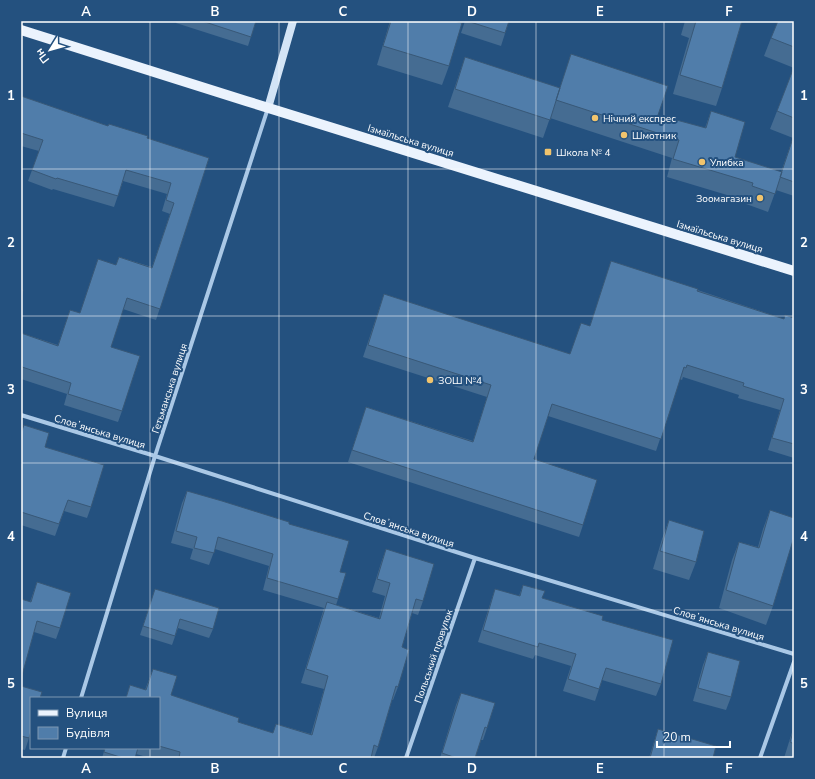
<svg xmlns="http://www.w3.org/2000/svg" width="815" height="779" font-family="'Nunito Sans',sans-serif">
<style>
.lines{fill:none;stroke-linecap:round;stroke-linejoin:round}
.street{stroke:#aac8e6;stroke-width:4}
.secondary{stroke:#d3e4f6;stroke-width:8}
.primary{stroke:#ebf3fd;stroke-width:10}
.wall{fill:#456c92}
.building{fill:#507daa;stroke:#385877}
.grid{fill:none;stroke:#fff;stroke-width:1;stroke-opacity:0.55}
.poi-dot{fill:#f1c46d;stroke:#24517f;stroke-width:1.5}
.labels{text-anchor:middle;stroke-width:4;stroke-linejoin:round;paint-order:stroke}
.poi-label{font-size:10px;fill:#fff;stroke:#24517f;text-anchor:start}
.street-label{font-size:10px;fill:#fff;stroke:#24517f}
.neatline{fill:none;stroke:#fff;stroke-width:1.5}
.grid-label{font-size:13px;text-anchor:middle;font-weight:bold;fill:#fff}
</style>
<rect width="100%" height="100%" fill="#24517f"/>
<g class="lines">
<path class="street" d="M21 415 155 456 475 558 794 654
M81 698 155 456 268 108
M63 758 66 748
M406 758 475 558
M760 758 794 662"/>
<path class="secondary" d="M268 108 293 21"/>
<path class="primary" d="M21 30 246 101 794 271"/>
</g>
<path class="wall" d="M177 21H256L248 46 176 23Z
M390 21H454L449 66 442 85 377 65Z
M465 21H509L501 46 461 33Z
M685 21H742L722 88 716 106 673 94 689 38 681 35Z
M794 21V196L776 190 768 212 746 204 747 201 667 177 672 158 550 118 543 138 448 107 465 57 560 88 571 54 658 115 705 128 711 111 735 157 781 172 793 138 770 129 794 68 764 56 771 38Z
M21 96 108 126 209 158 156 320 123 309 111 347 122 411 118 422 64 405 67 394 21 379V333L58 345 70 310 80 313 98 259 116 265 119 257 152 267 170 214 162 211 167 194 123 181 114 207 53 189 52 190 28 181 39 151 21 146Z
M611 261 784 319 794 318V458L768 450 780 410 738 398 739 395 683 377 682 380 680 379 656 451 548 416 534 459 583 525 579 537 348 462 366 407 473 441 487 397 363 357 384 294 570 354 590 326Z
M21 432 45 447 91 507 87 518 64 511 55 536 21 525Z
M187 491 289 524 340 572 338 599 336 605 379 618 385 596 372 592 381 563 386 549 423 601 418 615 412 613 402 647 398 687 393 700H392L378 747 374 758H150L136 754 135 758H102L105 748H159V698H126L130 685 145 690 153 669 171 695 238 722 273 733 276 724 311 734 324 689 301 683 324 608 263 590 269 566 215 549 209 565 190 559 193 549 171 543 182 503Z
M770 510 773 606 766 625 719 608 732 560 739 542 758 547 763 529Z
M669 520 696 562 689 580 653 569 662 539Z
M37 582 60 628 56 639 34 632 30 602Z
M523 585 542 598 602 620 661 684 656 696 602 680 595 701 563 691 571 666 535 655 533 659 478 642 491 601 495 589 519 596Z
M155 589 213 629 209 638 178 628 172 645 140 635Z
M708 652 731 697 726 710 693 701 703 665Z
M21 686 29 738 25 750 21 749Z
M461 693 487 728 483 740H481L475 758H440L456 705Z
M794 726V758H784Z
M658 729 713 758H649L654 742Z"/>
<path class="building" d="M202 21H256L251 37Z
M391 21H454L462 23 449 66 383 46Z
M467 21H509L505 33Z
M696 21H742L722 88 680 75Z
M778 21H794V47L771 38Z
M571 54 668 86 658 115 706 128 711 111 745 122 735 157 782 172 775 194 752 186 753 183 673 159 679 140 556 100Z
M465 57 560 88 550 120 455 89Z
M794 67V118L777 111Z
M21 96 108 126 109 124 148 136 147 138 209 158 160 309 127 298 111 347 140 356 122 411 68 394 71 383 22 367V366L21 365V333L58 346 70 310 80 313 98 259 116 265 119 257 152 268 174 203 166 200 171 183 126 170 118 196 57 178 56 179 32 170 43 140 21 133Z
M794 135V182L780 177Z
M611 261 698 289 697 291 784 319 785 315 794 318V444L772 438 784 399 743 386 744 383 687 365 686 368 684 367 661 439 552 404 534 459 597 480 583 525 352 450 366 407 473 442 491 385 368 345 384 294 570 354 581 323 590 326Z
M21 289 23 290 21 298Z
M24 425 49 433 45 447 104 465 91 507 68 500 59 524 21 512V433Z
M187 491 222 501 289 522V524L349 541 340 572 346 573 338 599 267 578 273 554 218 537 214 553 194 548 197 537 176 531Z
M770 510 794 518V537L773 606 726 590 739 542 759 548Z
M669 520 704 531 696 562 660 551Z
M386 549 434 564 423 601 416 599 402 647 409 650 398 687 396 686 378 747 374 745 371 758H179L180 752 159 746V698H126L130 685 146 690 153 669 177 676 171 695 239 718 238 722 273 733 276 724 312 735 328 676 306 669 327 602 380 619 390 583 377 579Z
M37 582 71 593 60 628 37 621 21 679V599L31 602Z
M523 585 545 591 542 598 603 616 602 620 673 640 661 684 606 668 599 689 568 679 576 654 539 643 538 647 483 630 495 589 520 596Z
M155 589 219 608 213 629 180 619 175 636 143 626Z
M708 652 740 661 731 697 698 688Z
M21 686 42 692 40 698H31V731L29 738 21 736Z
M461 693 495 703 487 728 485 727 475 758H456L442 753Z
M658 729 716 746 713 758H650Z
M794 729V744L790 742Z
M105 748H138L135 758H123L104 752Z"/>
<path class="grid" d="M150 21V698M279 21V758M408 21V758M536 21V758M664 21V758M21 169H794M21 316H794M21 463H794M21 610H794M150 748V758"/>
<g class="poi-dot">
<circle cx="595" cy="118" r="4"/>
<circle cx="624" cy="135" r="4"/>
<rect x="544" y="148" width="8" height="8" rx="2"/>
<circle cx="702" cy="162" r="4"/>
<circle cx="760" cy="198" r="4"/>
<circle cx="430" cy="380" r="4"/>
</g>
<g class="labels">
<g class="poi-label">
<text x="603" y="122">Нічний експрес</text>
<text x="632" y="139">Шмотник</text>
<text x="556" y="156">Школа № 4</text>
<text x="710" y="166">Улибка</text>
<text x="752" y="202" text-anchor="end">Зоомагазин</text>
<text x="438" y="384">ЗОШ №4</text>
</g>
<g class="street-label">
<text transform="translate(411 140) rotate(17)" y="4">Ізмаїльська вулиця</text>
<text transform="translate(720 236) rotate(17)" y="4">Ізмаїльська вулиця</text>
<text transform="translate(169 388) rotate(-72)" y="4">Гетьманська вулиця</text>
<text transform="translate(100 431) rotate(17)" y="4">Словʼянська вулиця</text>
<text transform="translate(409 529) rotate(18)" y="4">Словʼянська вулиця</text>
<text transform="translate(719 623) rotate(17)" y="4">Словʼянська вулиця</text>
<text transform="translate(433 656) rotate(-71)" y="4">Польський провулок</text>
</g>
</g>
<rect width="815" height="779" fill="none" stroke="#24517f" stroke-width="44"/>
<rect x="30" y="697" width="130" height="52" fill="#24517f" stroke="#7c97b2"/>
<rect x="38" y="710" width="20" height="6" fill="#ebf3fd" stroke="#7c97b2"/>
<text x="66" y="717" font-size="12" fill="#ffffff">Вулиця</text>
<rect x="38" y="727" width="20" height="12" fill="#507daa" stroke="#7c97b2"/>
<text x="66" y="737" font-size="12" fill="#ffffff">Будівля</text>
<g transform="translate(50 50) rotate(233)" stroke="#24517f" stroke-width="3" paint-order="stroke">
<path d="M0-3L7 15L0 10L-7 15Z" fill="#ffffff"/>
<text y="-6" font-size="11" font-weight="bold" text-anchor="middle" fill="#ffffff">Пн</text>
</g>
<path d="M657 741v6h73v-6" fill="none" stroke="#ffffff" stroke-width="2"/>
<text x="663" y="741" font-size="12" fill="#ffffff" stroke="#24517f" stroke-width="3" paint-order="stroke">20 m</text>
<rect x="22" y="22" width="771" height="735" class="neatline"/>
<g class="grid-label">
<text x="86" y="16">A</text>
<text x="215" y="16">B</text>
<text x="343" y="16">C</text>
<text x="472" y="16">D</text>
<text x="600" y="16">E</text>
<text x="729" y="16">F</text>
<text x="11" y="100">1</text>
<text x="804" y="100">1</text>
<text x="11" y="247">2</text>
<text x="804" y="247">2</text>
<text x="11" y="394">3</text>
<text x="804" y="394">3</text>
<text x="11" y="541">4</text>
<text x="804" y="541">4</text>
<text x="11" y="688">5</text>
<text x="804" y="688">5</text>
<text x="86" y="773">A</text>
<text x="215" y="773">B</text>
<text x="343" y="773">C</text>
<text x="472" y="773">D</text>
<text x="600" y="773">E</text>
<text x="729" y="773">F</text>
</g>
</svg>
